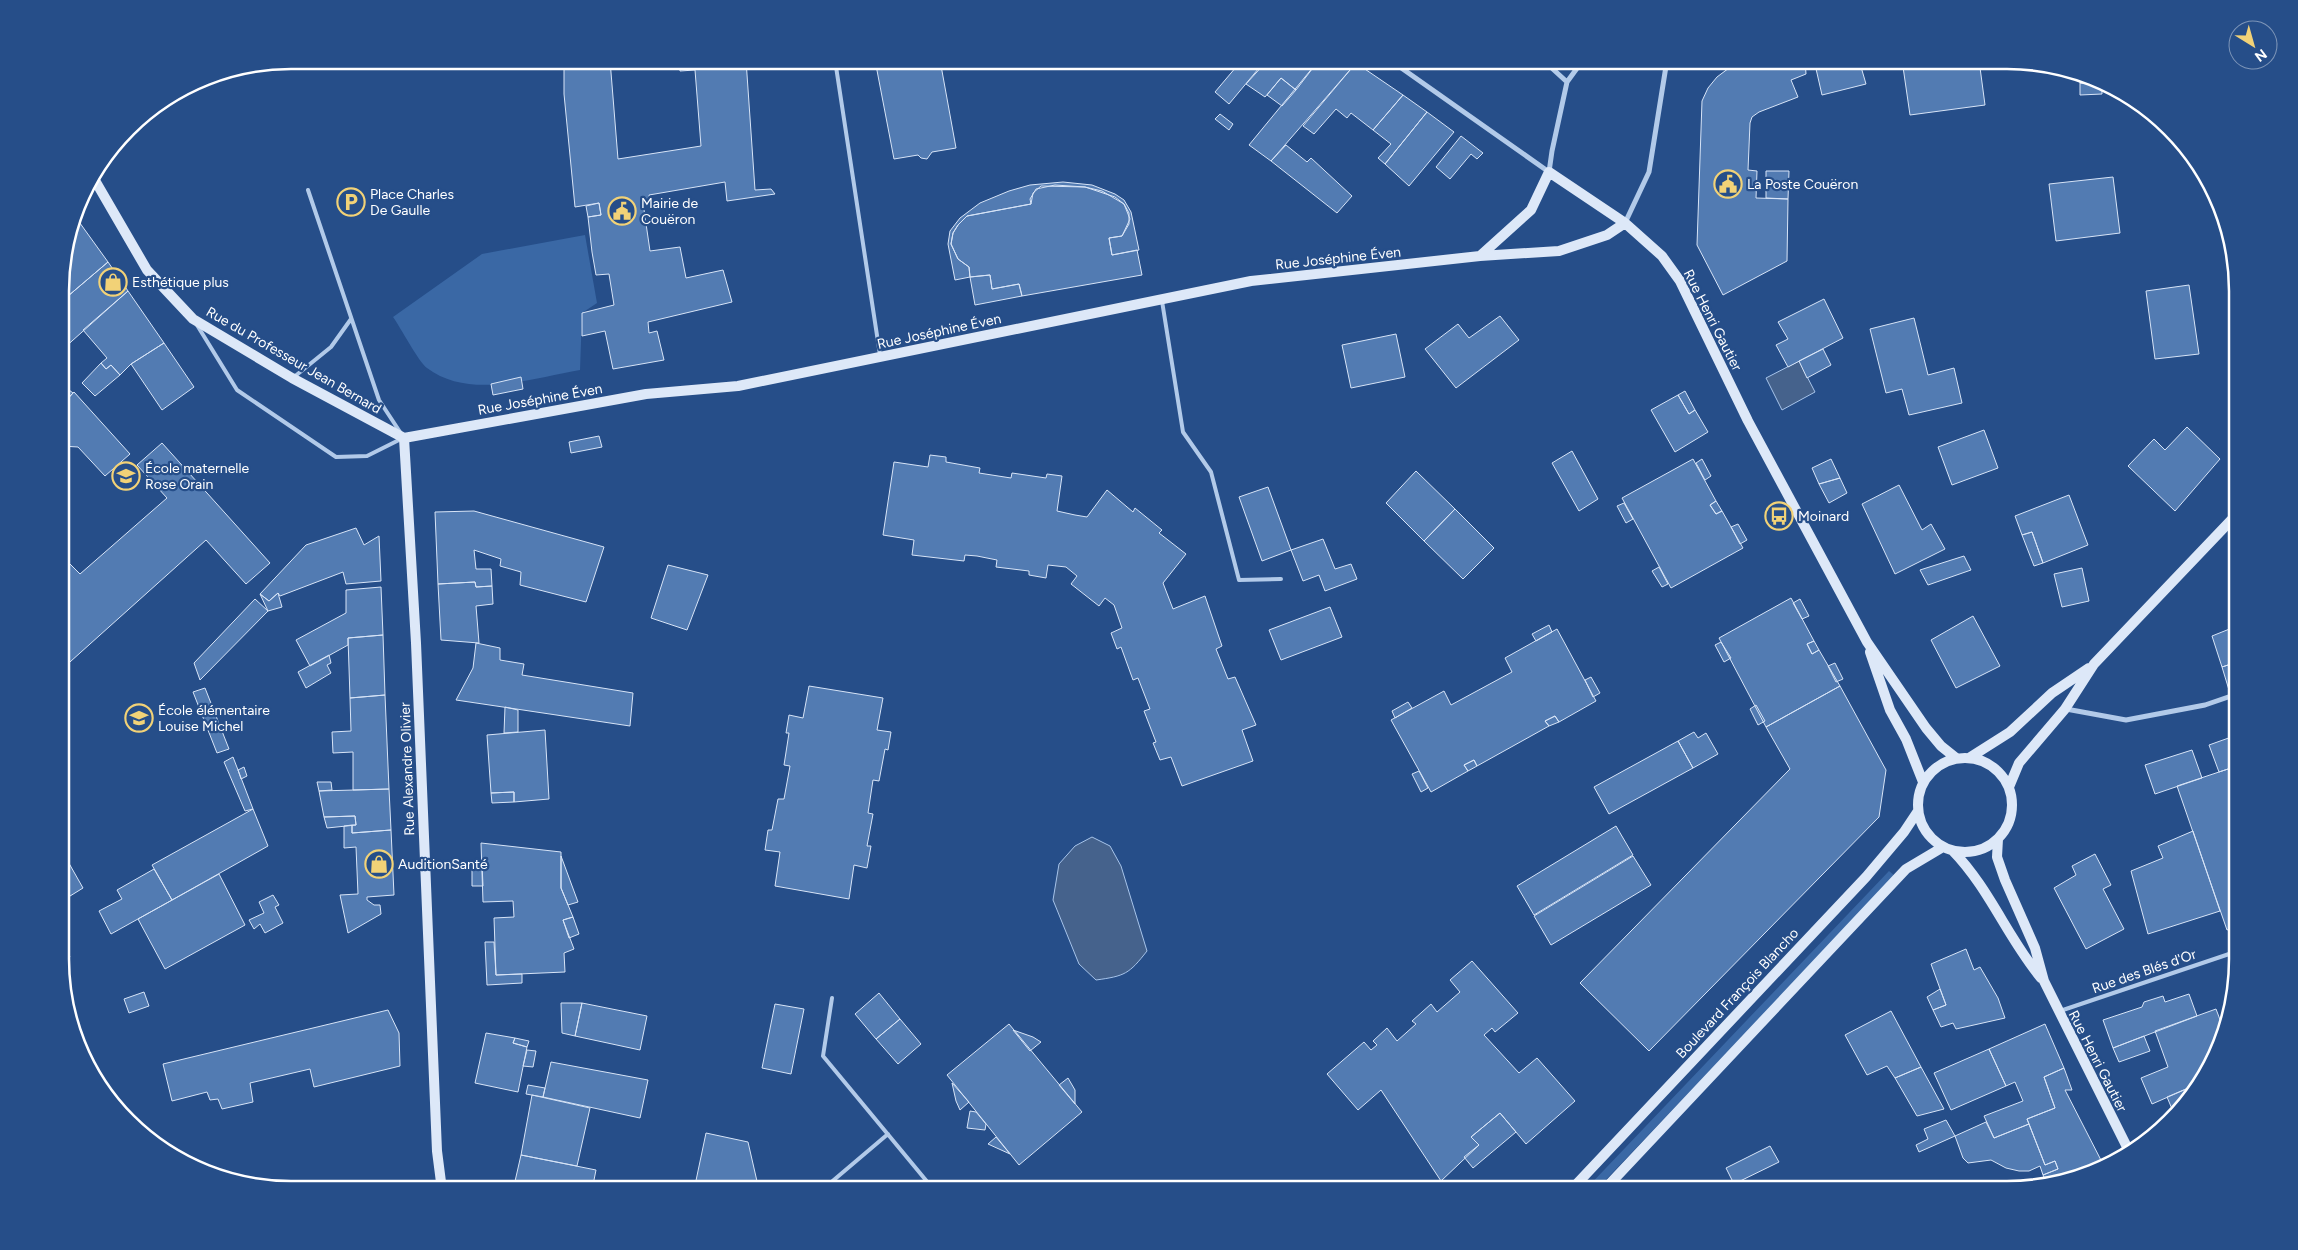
<svg xmlns="http://www.w3.org/2000/svg" width="2298" height="1250" font-family="Figtree,sans-serif">
<style>
.green{fill:#3a68a5}
.water{fill:#45628c;stroke:#a7c4ea}
.building{fill:#527bb2;stroke:#d7e4f7}
.lines{fill:none;stroke-linecap:round;stroke-linejoin:round}
.lane{stroke:#b2cae9;stroke-width:4}
.street{stroke:#b2cae9;stroke-width:5}
.secondary{stroke:#dde8f8;stroke-width:10}
.labels{text-anchor:middle;stroke-width:4.5;stroke-linejoin:round;paint-order:stroke}
.poi-label{font-size:14px;fill:#fff;stroke:#264e89;text-anchor:start}
.street-label{font-size:14px;fill:#fff;stroke:#264e89}
.rim{fill:none;stroke:#fff;stroke-width:2.5}
</style>
<rect width="100%" height="100%" fill="#264e89"/>
<path class="green" d="M585 235 597 303 582 313 580 370C533 378 469 400 427 368 418 361 401 328 393 317L482 254Z
M1889 871 1895 876 1596 1190H1585Z"/>
<path class="water" d="M1799 361 1815 392 1782 410 1766 378Z
M1092 837 1110 846 1121 866 1147 951C1129 974 1125 976 1096 980L1079 964 1053 900 1059 864 1075 846Z"/>
<path class="building" d="M570 60H610L618 159 701 146 695 70 680 71 679 60H746L755 190 771 189 775 194 727 201 725 182 649 195 650 202 643 203 650 251 680 247 686 278 723 270 732 302 648 322 649 333 657 331 664 360 613 369 605 331 582 336V313L614 305 609 274 596 275 592 252 588 217 601 215 599 203 575 207 564 94V67L570 66Z
M875 60H940L956 148 932 152 927 159 921 158 918 155 894 159Z
M1242 60H1249L1259 68 1229 104 1215 92Z
M1249 60H1264L1266 62 1259 68Z
M1278 60H1319L1296 90 1281 78 1265 97 1246 84 1266 62 1272 67Z
M1319 60H1351L1356 63 1271 161 1249 145Z
M1432 60H1453L1445 69Z
M1750 60H1805L1806 74 1791 80 1798 97 1759 112 1752 117 1750 123 1748 170 1757 171 1756 198 1788 199 1787 261 1723 295 1697 245 1702 101 1708 88 1717 77 1729 68Z
M1814 60H1859L1866 84 1822 95Z
M1902 60H1979L1985 105 1910 115Z
M1356 63 1403 95 1373 130 1351 113 1347 118 1336 109 1314 134 1303 126Z
M2080 77 2105 83H2080Z
M1281 78 1296 90 1282 106 1267 95Z
M2080 83H2102V94L2080 95Z
M1403 95 1427 112 1385 164 1378 158 1391 144 1373 130Z
M1427 112 1454 132 1409 186 1385 164Z
M1220 114 1233 124 1229 130 1215 119Z
M1461 136 1483 153 1477 159 1471 154 1450 179 1436 167Z
M1286 145 1307 162 1311 158 1352 196 1337 213 1271 161Z
M1766 171H1789L1788 199 1766 198Z
M2113 177 2120 233 2056 241 2049 184Z
M1063 182 1092 185 1115 194 1124 200 1131 212 1139 250 1112 255 1109 238 1122 236 1130 219 1124 204 1115 197 1085 187 1041 186 1033 193 1031 204 967 216 958 225 953 233 951 244 958 259 969 267 970 277 955 280 948 244 950 231 960 218 980 203 1009 191 1030 185Z
M1055 185 1085 187 1102 191 1124 204 1129 213V224L1122 236 1109 238 1112 255 1137 250 1142 275 1022 296 1019 284 992 289 990 275 970 277 969 267 958 259 951 244 953 233 958 225 967 216 1031 204 1030 199 1036 189Z
M599 203 601 215 588 217 586 206Z
M77 219 108 262 61 302V276Z
M108 262 128 291 63 349 61 346V302Z
M990 275 992 289 1019 284 1022 296 975 305 970 277Z
M2189 285 2199 354 2155 359 2146 291Z
M128 291 164 343 131 364 120 375 111 365 106 369 101 363 107 358 83 330Z
M1824 299 1843 338 1788 367 1776 345 1788 339 1778 322Z
M1500 316 1519 340 1456 388 1425 349 1458 324 1469 338Z
M1914 318 1928 375 1954 368 1962 403 1909 415 1902 389 1886 393 1870 329Z
M1396 334 1405 377 1351 388 1342 345Z
M164 343 194 387 162 410 131 364Z
M1823 349 1831 365 1807 378 1799 361Z
M101 363 106 369 111 365 120 375 95 396 82 383Z
M521 377 523 389 493 395 491 384Z
M61 384 73 393 61 406Z
M1685 391 1695 410 1689 414 1678 395Z
M74 392 130 454 105 476 78 447 61 446V406Z
M1678 395 1689 414 1695 410 1708 432 1675 452 1651 410Z
M2187 427 2220 459 2175 511 2128 466 2154 439 2165 450Z
M1984 430 1998 468 1952 485 1938 447Z
M599 436 602 447 571 453 569 442Z
M162 443 270 563 246 584 206 540 61 670V555L80 574 167 498 137 465Z
M1572 451 1598 499 1579 511 1552 463Z
M930 455 946 457V462L980 468 979 473 1011 478 1012 473 1046 478 1047 474 1062 476 1057 511 1075 515 1087 517 1107 490 1133 512 1135 508 1162 530 1159 533 1186 554 1163 583 1173 609 1205 596 1222 646 1216 649 1228 679 1235 677 1256 725 1242 730 1253 761 1182 786 1171 757 1160 760 1153 743 1156 742 1144 711 1150 709 1138 678 1133 680 1121 647 1117 649 1111 633 1122 628 1114 605 1105 598 1099 606 1071 584 1077 576 1066 567 1048 565 1046 578 1029 575V571L996 567 997 560 977 556 965 555 964 561 912 555 914 540 883 535 894 462 928 467Z
M1693 459 1716 501 1710 505 1716 514 1722 511 1743 548 1671 588 1622 498Z
M1702 459 1711 476 1705 480 1696 463Z
M1831 459 1840 478 1819 484 1812 468Z
M1416 471 1455 509 1424 541 1386 503Z
M1840 478 1847 493 1829 503 1819 484Z
M1899 485 1922 530 1931 524 1945 549 1895 574 1862 504Z
M1268 487 1291 550 1262 561 1239 497Z
M2069 495 2088 545 2043 563 2032 532 2022 535 2015 516Z
M1716 501 1722 511 1716 514 1710 505Z
M1624 503 1633 519 1626 523 1617 506Z
M1455 509 1494 548 1463 579 1424 541Z
M474 511 604 547 586 602 520 585 521 572 500 566 501 559 474 550 476 569H491L492 586 476 587 475 582 438 584 435 512Z
M1738 524 1747 540 1740 544 1731 527Z
M356 528 364 545 379 536 381 581 346 584 343 572 280 596 278 593 269 601 260 594 306 545Z
M2032 532 2043 563 2034 566 2022 535Z
M1323 539 1335 569 1351 564 1357 579 1325 591 1319 575 1303 581 1291 550Z
M1964 556 1971 570 1928 585 1920 570Z
M668 565 708 575 687 630 651 618Z
M1659 567 1668 584 1662 587 1652 571Z
M2082 568 2089 601 2062 607 2054 574Z
M475 582 476 587 492 586 493 604 476 606 479 643 441 640 438 584Z
M381 587 383 635 348 638V645L310 666 296 640 346 613V590Z
M278 593 282 607 268 611 260 594 269 601Z
M1791 598 1814 641 1807 644 1812 654 1819 650 1840 686 1766 727 1719 638Z
M255 599 268 611 200 680 194 663Z
M1800 599 1809 616 1802 619 1793 603Z
M1330 607 1342 637 1281 660 1269 630Z
M1973 616 2000 666 1956 688 1931 640Z
M1549 625 1552 632 1536 641 1532 634Z
M2237 626V662L2222 667 2212 636Z
M1557 629 1596 701 1559 722 1555 716 1545 721 1549 726 1477 766 1474 760 1464 765 1468 771 1431 792 1391 720 1444 691 1451 705 1512 672 1505 658Z
M383 635 385 695 350 698 348 638Z
M1814 641 1819 650 1812 654 1807 644Z
M1721 642 1731 658 1724 662 1715 645Z
M476 643 500 648V660L524 664 522 675 633 693 630 726 456 700 473 668Z
M329 655 331 663 327 665 331 673 306 688 298 672Z
M2237 662V687L2229 690 2222 667Z
M1835 663 1843 679 1836 682 1828 666Z
M1591 677 1600 693 1593 697 1585 680Z
M809 686 883 698 877 730 891 732 888 750 885 749 879 781 873 780 868 813 873 814 867 846H871L867 868 854 865 849 899 775 886 780 852 765 850 768 830H772L778 799H784L790 766 784 765 789 733H786L789 715 803 718Z
M1840 686 1886 770 1879 817 1649 1051 1580 983 1790 769 1766 727Z
M205 688 229 749 217 753 193 692Z
M385 695 389 789 353 790V752L333 753 332 732 351 731 350 698Z
M1408 702 1412 708 1395 718 1392 711Z
M1756 705 1765 721 1758 725 1750 709Z
M505 707 518 710V732L504 733Z
M1555 716 1559 722 1549 726 1545 721Z
M545 730 549 799 514 802V792L491 793 487 735Z
M1694 732 1698 738 1706 733 1718 754 1693 768 1678 741Z
M2237 735V766L2219 772 2209 745Z
M1678 741 1693 768 1609 814 1594 787Z
M2192 750 2202 778 2155 794 2145 765Z
M233 757 253 809 245 811 224 762Z
M1474 760 1477 766 1468 771 1464 765Z
M2237 766 2238 926 2227 930 2177 786Z
M244 767 247 776 241 779 238 770Z
M1419 771 1428 788 1421 792 1412 774Z
M317 782H331L332 790 319 791Z
M389 789 391 830 352 833V825H356L355 816 324 817 319 791Z
M514 792V802L492 803 491 793Z
M253 809 268 846 172 900 152 865Z
M355 816 356 825 327 828 324 817Z
M352 825V833L391 830 394 895 367 897V900L374 905H380L381 914 348 933 340 895 358 894 356 847 344 848V826Z
M1616 826 1633 855 1534 915 1517 886Z
M2193 831 2220 911 2148 934 2131 871 2163 858 2158 846Z
M481 843 561 852V888L573 917 563 920 574 949 564 953 565 972 496 975 494 918 514 917 513 901 483 902Z
M62 851 83 888 62 901Z
M2095 854 2111 885 2103 889 2124 929 2086 949 2054 888 2076 875 2072 866Z
M561 856 578 902 568 905 561 888Z
M1633 856 1651 885 1551 945 1534 916Z
M482 864 483 886H472V865Z
M154 869 172 900 111 934 99 911 122 899 117 890Z
M219 874 245 925 165 969 138 919Z
M273 895 279 905 275 907 283 923 265 933 260 924 254 929 249 920 264 913 259 902Z
M573 917 579 934 569 938 563 920Z
M485 942H494L496 975 522 974V983L487 985Z
M62 943 70 957 62 961Z
M1966 949 1974 970 1980 967 1998 998 2005 1018 1956 1029 1953 1023 1941 1027 1933 1010 1946 1005 1931 964Z
M1472 961 1518 1013 1495 1032 1492 1028 1484 1035 1519 1073 1537 1058 1575 1101 1526 1144 1500 1113 1471 1137 1479 1145 1441 1181 1381 1090 1358 1110 1327 1074 1364 1042 1371 1050 1377 1045 1373 1041 1387 1028 1397 1041 1416 1024 1412 1021 1431 1004 1437 1012 1460 992 1450 980Z
M1940 989 1946 1005 1933 1010 1927 997Z
M144 992 149 1006 129 1013 124 999Z
M879 993 900 1019 876 1039 855 1014Z
M2189 994 2197 1016 2113 1048 2103 1020 2142 1007 2144 1002 2163 996 2165 1002Z
M561 1003H582L575 1036 562 1033Z
M582 1003 647 1016 640 1050 575 1036Z
M775 1004 804 1009 791 1074 762 1068Z
M2216 1009 2222 1025 2214 1061 2200 1083 2152 1104 2141 1078 2168 1067 2155 1031Z
M388 1010 399 1033 400 1066 314 1087 310 1069 250 1083 253 1102 222 1109 218 1099 210 1100 207 1092 172 1101 163 1064Z
M1891 1011 1921 1067 1895 1078 1887 1066 1867 1075 1845 1035Z
M900 1019 921 1044 898 1064 876 1039Z
M1009 1024 1082 1112 1019 1165 947 1075Z
M2045 1024 2064 1068 2044 1077 2055 1108 2027 1119 2029 1124 1994 1138 1984 1116 2023 1101 2015 1082 2006 1086 1989 1049Z
M1013 1030 1033 1037 1041 1042 1030 1051Z
M486 1033 515 1038 513 1043 527 1047 518 1092 475 1083Z
M2144 1036 2150 1051 2119 1062 2113 1048Z
M515 1038 529 1041 527 1047 513 1043Z
M1989 1049 2006 1086 1951 1110 1934 1073Z
M527 1050 536 1051 533 1067 523 1066Z
M551 1062 648 1080 640 1118 543 1097Z
M1921 1067 1944 1109 1917 1116 1895 1078Z
M2064 1068 2072 1090H2065L2104 1166 2081 1178 2047 1184 2043 1175 2058 1169 2055 1161 2045 1165 2027 1119 2055 1108 2044 1077Z
M1068 1078 1075 1090V1104L1059 1085Z
M952 1083 969 1102 960 1110 956 1101Z
M2200 1083 2180 1111 2175 1116 2167 1097Z
M528 1085 545 1088 543 1097 526 1094Z
M532 1095 590 1108 577 1166 521 1155Z
M970 1111 976 1112 986 1124 985 1130 967 1128Z
M1500 1113 1516 1132 1473 1168 1464 1157 1479 1145 1471 1137Z
M1946 1120 1955 1136 1919 1152 1916 1145 1928 1139 1924 1129Z
M1986 1122 1994 1138 2029 1124 2045 1165 2055 1161 2058 1169 2043 1175 2040 1166 2029 1171H2019L2006 1168 1991 1160 1968 1163 1963 1158 1955 1136Z
M706 1133 748 1142 759 1190H694Z
M996 1137 1010 1154 988 1144Z
M1770 1146 1779 1162 1734 1184 1726 1168Z
M521 1155 596 1170 592 1190H513Z"/>
<g class="lines">
<path class="lane" d="M835 60 880 355
M308 190 379 400 400 432
M1162 301 1183 432 1211 472 1239 580 1281 579
M197 325 237 390 336 457 367 456 401 439
M294 377 331 347 351 319
M832 998 823 1056 934 1190
M2060 1011 2238 951
M822 1190 888 1134"/>
<path class="street" d="M1390 60 1549 172 1552 151 1567 82 1583 60
M1543 60 1567 82
M1625 223 1649 172 1667 60
M2066 709 2126 720 2205 705 2237 694"/>
<path class="secondary" d="M93 177 147 270 193 319 292 378 404 438
M1480 256 1531 210 1549 172 1625 223 1662 256 1680 281 1748 421 1867 642 1926 728 1941 746 1956 758
M404 438 646 394 738 386 1251 281 1480 256 1559 251 1607 235 1625 223
M404 438 416 643 437 1151 442 1190
M1870 652 1890 710 1906 739 1923 782
M1918 805a47 47 0 1 1 94 0a47 47 0 1 1-94 0Z
M1969 758 2010 732 2052 693 2089 668
M2009 787 2019 763 2065 709 2094 664 2237 514
M1998 839 1997 857 2005 880 2035 948 2044 981 2130 1153
M1952 850C1990 889 2007 937 2041 978
M1571 1190 1866 877 1904 832 1918 811
M1604 1190 1906 869 1943 847"/>
</g>
<defs>
<g id="civic-ring" transform="scale(1.4375)"><circle r="9.5" fill="#264e89" stroke="#f2d277" stroke-width="1.5"/><path d="M-.6-6.5H3V-4.5H.6V-3L4-1V1h2V6H-6V1h2V-1L-.6-3ZM-1.2 2.5V6h2.4V2.5Z" fill="#f2d277"/></g>
<g id="parking-ring" transform="scale(1.4375)"><circle r="9.5" fill="#264e89" stroke="#f2d277" stroke-width="1.5"/><path d="M-3.5-5.5H1a3.5 3.5 0 0 1 0 7H-1V5.5H-3.5ZM-1-3.4V-.6H.8a1.4 1.4 0 0 0 0-2.8Z" fill="#f2d277"/></g>
<g id="shop-ring" transform="scale(1.4375)"><circle r="9.5" fill="#264e89" stroke="#f2d277" stroke-width="1.5"/><path d="M-5-2.5h2.3a2.7 3.5 0 0 1 5.4 0H5L5.5 6h-11ZM-1.5-2.5h3a1.5 2.3 0 0 0-3 0Z" fill="#f2d277"/></g>
<g id="school-ring" transform="scale(1.4375)"><circle r="9.5" fill="#264e89" stroke="#f2d277" stroke-width="1.5"/><path d="M0-5L7-2L0 1L-7-2ZM-4 1L0 2.5L4 1V4Q0 6-4 4Z" fill="#f2d277"/></g>
<g id="bus-ring" transform="scale(1.4375)"><circle r="9.5" fill="#264e89" stroke="#f2d277" stroke-width="1.5"/><path d="M-5-6H5V4H4V6H2V4H-2V6H-4V4H-5ZM-3.5-4V0h7V-4ZM-3.5 1.2v1.5H-2V1.2ZM2 1.2v1.5H3.5V1.2Z" fill="#f2d277"/></g>
</defs>
<g fill-rule="evenodd">
<use href="#civic-ring" x="1728" y="184"/>
<use href="#parking-ring" x="351" y="202"/>
<use href="#civic-ring" x="622" y="211"/>
<use href="#shop-ring" x="113" y="282"/>
<use href="#school-ring" x="126" y="476"/>
<use href="#bus-ring" x="1779" y="516"/>
<use href="#school-ring" x="139" y="718"/>
<use href="#shop-ring" x="379" y="864"/>
</g>
<g class="labels">
<g class="poi-label">
<text x="1747" y="189">La Poste Couëron</text>
<text x="370" y="199">Place Charles<tspan x="370" dy="16">De Gaulle</tspan></text>
<text x="641" y="208">Mairie de<tspan x="641" dy="16">Couëron</tspan></text>
<text x="132" y="287">Esthétique plus</text>
<text x="145" y="473">École maternelle<tspan x="145" dy="16">Rose Orain</tspan></text>
<text x="1798" y="521">Moinard</text>
<text x="158" y="715">École élémentaire<tspan x="158" dy="16">Louise Michel</tspan></text>
<text x="398" y="869">AuditionSanté</text>
</g>
<g class="street-label">
<text transform="translate(1338 258) rotate(-6)" y="5">Rue Joséphine Éven</text>
<text transform="translate(1713 320) rotate(63)" y="5">Rue Henri Gautier</text>
<text transform="translate(939 331) rotate(-12)" y="5">Rue Joséphine Éven</text>
<text transform="translate(294 360) rotate(30)" y="5">Rue du Professeur Jean Bernard</text>
<text transform="translate(540 399) rotate(-10)" y="5">Rue Joséphine Éven</text>
<text transform="translate(407 769) rotate(-92)" y="5">Rue Alexandre Olivier</text>
<text transform="translate(2144 971) rotate(-19)" y="5">Rue des Blés d'Or</text>
<text transform="translate(1737 993) rotate(-47)" y="5">Boulevard François Blancho</text>
<text transform="translate(2098 1061) rotate(63)" y="5">Rue Henri Gautier</text>
</g>
</g>
<path d="M0 0H2298V1250H0ZM291 69H2007A222 222 0 0 1 2229 291V959A222 222 0 0 1 2007 1181H291A222 222 0 0 1 69 959V291A222 222 0 0 1 291 69Z" fill="#264e89" fill-rule="evenodd"/>
<path class="rim" d="M291 69H2007A222 222 0 0 1 2229 291V959A222 222 0 0 1 2007 1181H291A222 222 0 0 1 69 959V291A222 222 0 0 1 291 69Z"/>
<g transform="translate(2253 45) rotate(143)"><circle r="24" fill="#264e89" stroke="#7d95b8"/>
<path d="M0-4L9 19L0 12L-9 19Z" fill="#f2d277"/>
<text y="-8" font-size="14" font-weight="bold" text-anchor="middle" fill="#ffffff">N</text>
</g>
</svg>
